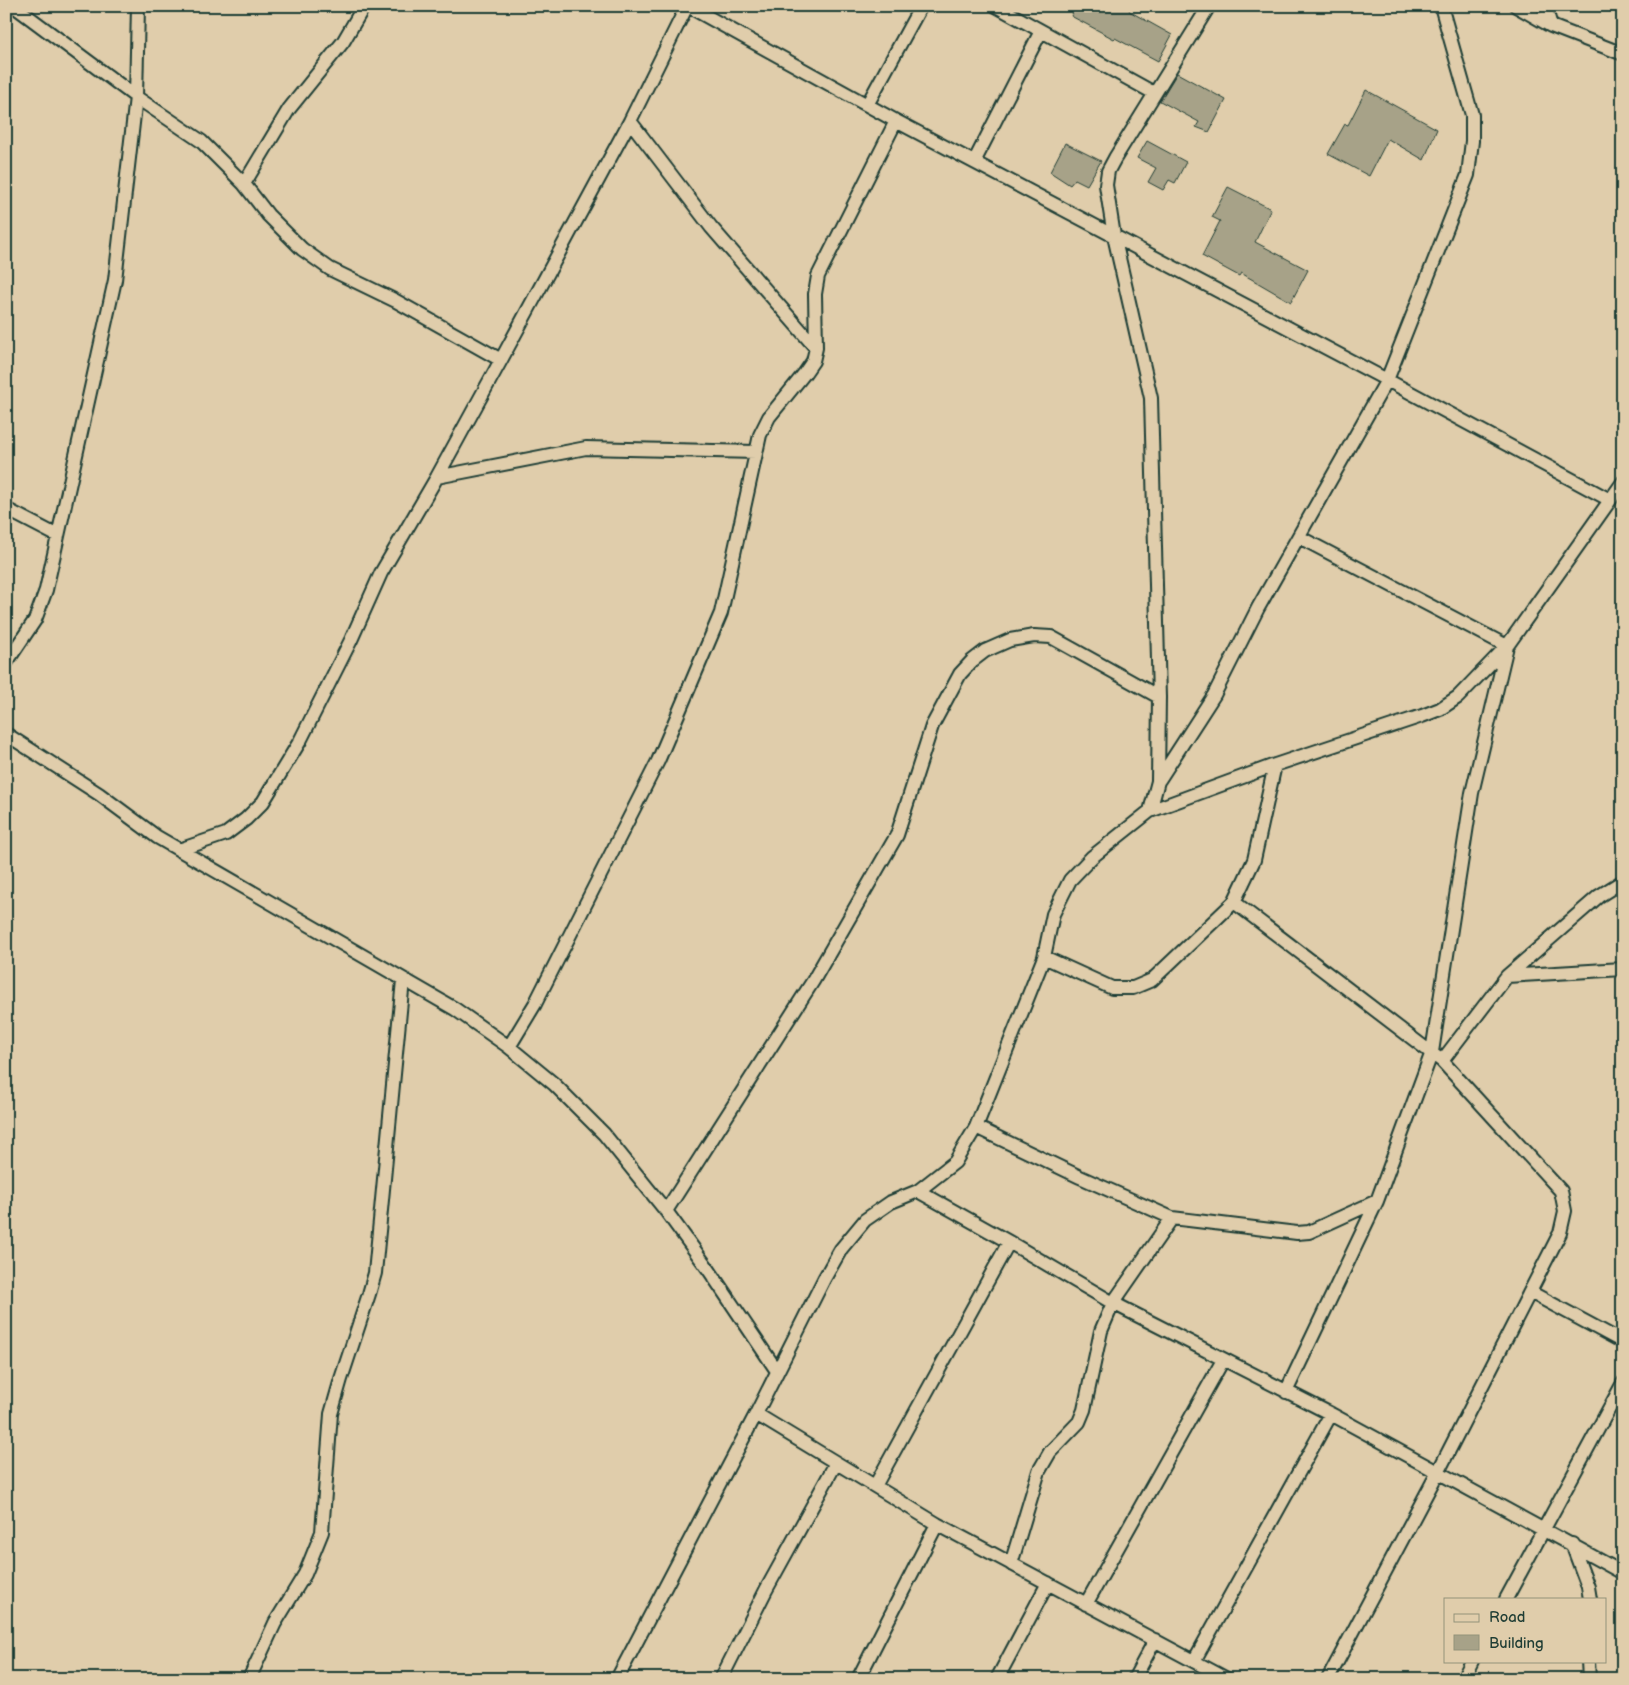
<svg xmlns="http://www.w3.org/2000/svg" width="1629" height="1685" font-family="'Balsamiq Sans',sans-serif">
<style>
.building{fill:#a7a288;stroke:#1f3d34}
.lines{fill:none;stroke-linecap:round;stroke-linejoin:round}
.street-casing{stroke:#1f3d34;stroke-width:16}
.street{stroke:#e0cdab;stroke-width:12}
</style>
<rect width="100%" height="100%" fill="#e0cdab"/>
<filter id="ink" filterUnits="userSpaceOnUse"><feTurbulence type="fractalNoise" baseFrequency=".02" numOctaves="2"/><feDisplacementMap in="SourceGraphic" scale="10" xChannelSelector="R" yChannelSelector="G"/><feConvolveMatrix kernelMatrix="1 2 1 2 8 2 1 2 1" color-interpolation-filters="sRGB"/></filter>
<g filter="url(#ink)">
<path class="building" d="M1076 6H1132L1129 11 1172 35 1158 61 1115 38 1114 39 1071 16Z
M1177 73 1226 100 1209 132 1196 127 1199 122 1160 101Z
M1366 90 1437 129 1424 160 1388 139 1369 176 1328 154 1345 124 1348 125Z
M1147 141 1186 162 1175 183 1169 180 1163 190 1148 182 1156 168 1137 158Z
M1065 143 1101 161 1087 185 1075 179 1070 185 1050 172Z
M1228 187 1271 209 1255 242 1308 270 1291 302 1241 273 1239 276 1202 256 1220 221 1212 217Z"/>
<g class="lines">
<g class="street-casing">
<path id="street" d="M14 6 136 97 201 141 244 184 268 215 302 249 330 269 396 301 501 360
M688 6 896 121 1387 380 1610 500
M996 6 1154 93
M1516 6 1551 26 1623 54
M1545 6 1551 26
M867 105 921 6
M630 121 711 227 816 348
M974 162 1041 31
M244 184 289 109 343 42 364 6
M437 477 586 448 756 452
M6 509 58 536
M6 663 35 620 46 590 115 280 136 97 138 6
M6 734 99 794 157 837 455 1009 509 1047 554 1084 604 1134 666 1211 709 1270 777 1371
M1159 780 1214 695 1258 608 1387 380 1468 175 1472 141V115L1441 6
M1150 811 1275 765 1422 716 1440 709 1458 697 1507 646 1623 482
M179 850 226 834 246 819 263 802 300 741 351 640 381 573 437 477 501 360 630 121 687 6
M1234 902 1442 1061 1507 976 1599 896 1623 881
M1044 957 1112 988H1133L1152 980 1234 902 1254 860 1275 765
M1507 976 1623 969
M509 1047 535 1004 658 761 721 613 760 435 769 417 804 374 813 361 816 348 815 294 818 276 896 121
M976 1127 1080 1177 1172 1218 1297 1233 1309 1232 1377 1201
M918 1191 955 1162 976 1127 1044 957 1053 914 1070 880 1092 857 1150 811 1158 781 1159 697 1151 398 1114 236 1106 185 1108 171 1115 158 1209 6
M666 1211 813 981 897 835 932 726 960 674 972 661 985 651 1010 640 1034 636 1051 637 1159 697
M1530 1292 1623 1342
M1286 1392 1377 1201 1432 1052 1472 793 1507 646 1299 537
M756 1414 824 1279 841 1249 865 1220 891 1202 918 1191 1009 1242 1113 1303 1331 1414 1623 1573
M875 1486 1009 1242
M1572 1544 1588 1587 1590 1599
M1011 1564 1039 1471 1050 1452 1079 1422 1084 1410 1101 1331 1113 1303 1172 1218
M1506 1599 1623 1383
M1086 1604 1223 1360
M1194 1661 1331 1414
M1588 1661 1589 1679
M249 1679 275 1623 305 1574 322 1532 331 1414 341 1379 369 1294 375 1273 403 980
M617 1679 756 1414 937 1524 1227 1679
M721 1679 766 1590 836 1463
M858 1679 937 1524
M997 1679 1048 1583
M1134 1679 1155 1640
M1328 1679 1438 1472 1560 1233 1565 1211 1561 1191 1442 1061
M1463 1679 1472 1661"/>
</g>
<use href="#street" class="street"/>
</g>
</g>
<rect width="1629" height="1685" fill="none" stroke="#e0cdab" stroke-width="25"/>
<rect x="12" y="12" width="1604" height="1660" fill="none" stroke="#1f3d34" stroke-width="2" filter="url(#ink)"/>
<rect x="1444" y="1598" width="162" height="65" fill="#e0cdab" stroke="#93937b"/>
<rect x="1454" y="1614" width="25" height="8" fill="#e0cdab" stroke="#93937b"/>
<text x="1489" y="1622" font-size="15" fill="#1f3d34">Road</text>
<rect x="1454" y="1635" width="25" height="15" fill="#a7a288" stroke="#93937b"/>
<text x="1489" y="1648" font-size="15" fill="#1f3d34">Building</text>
</svg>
